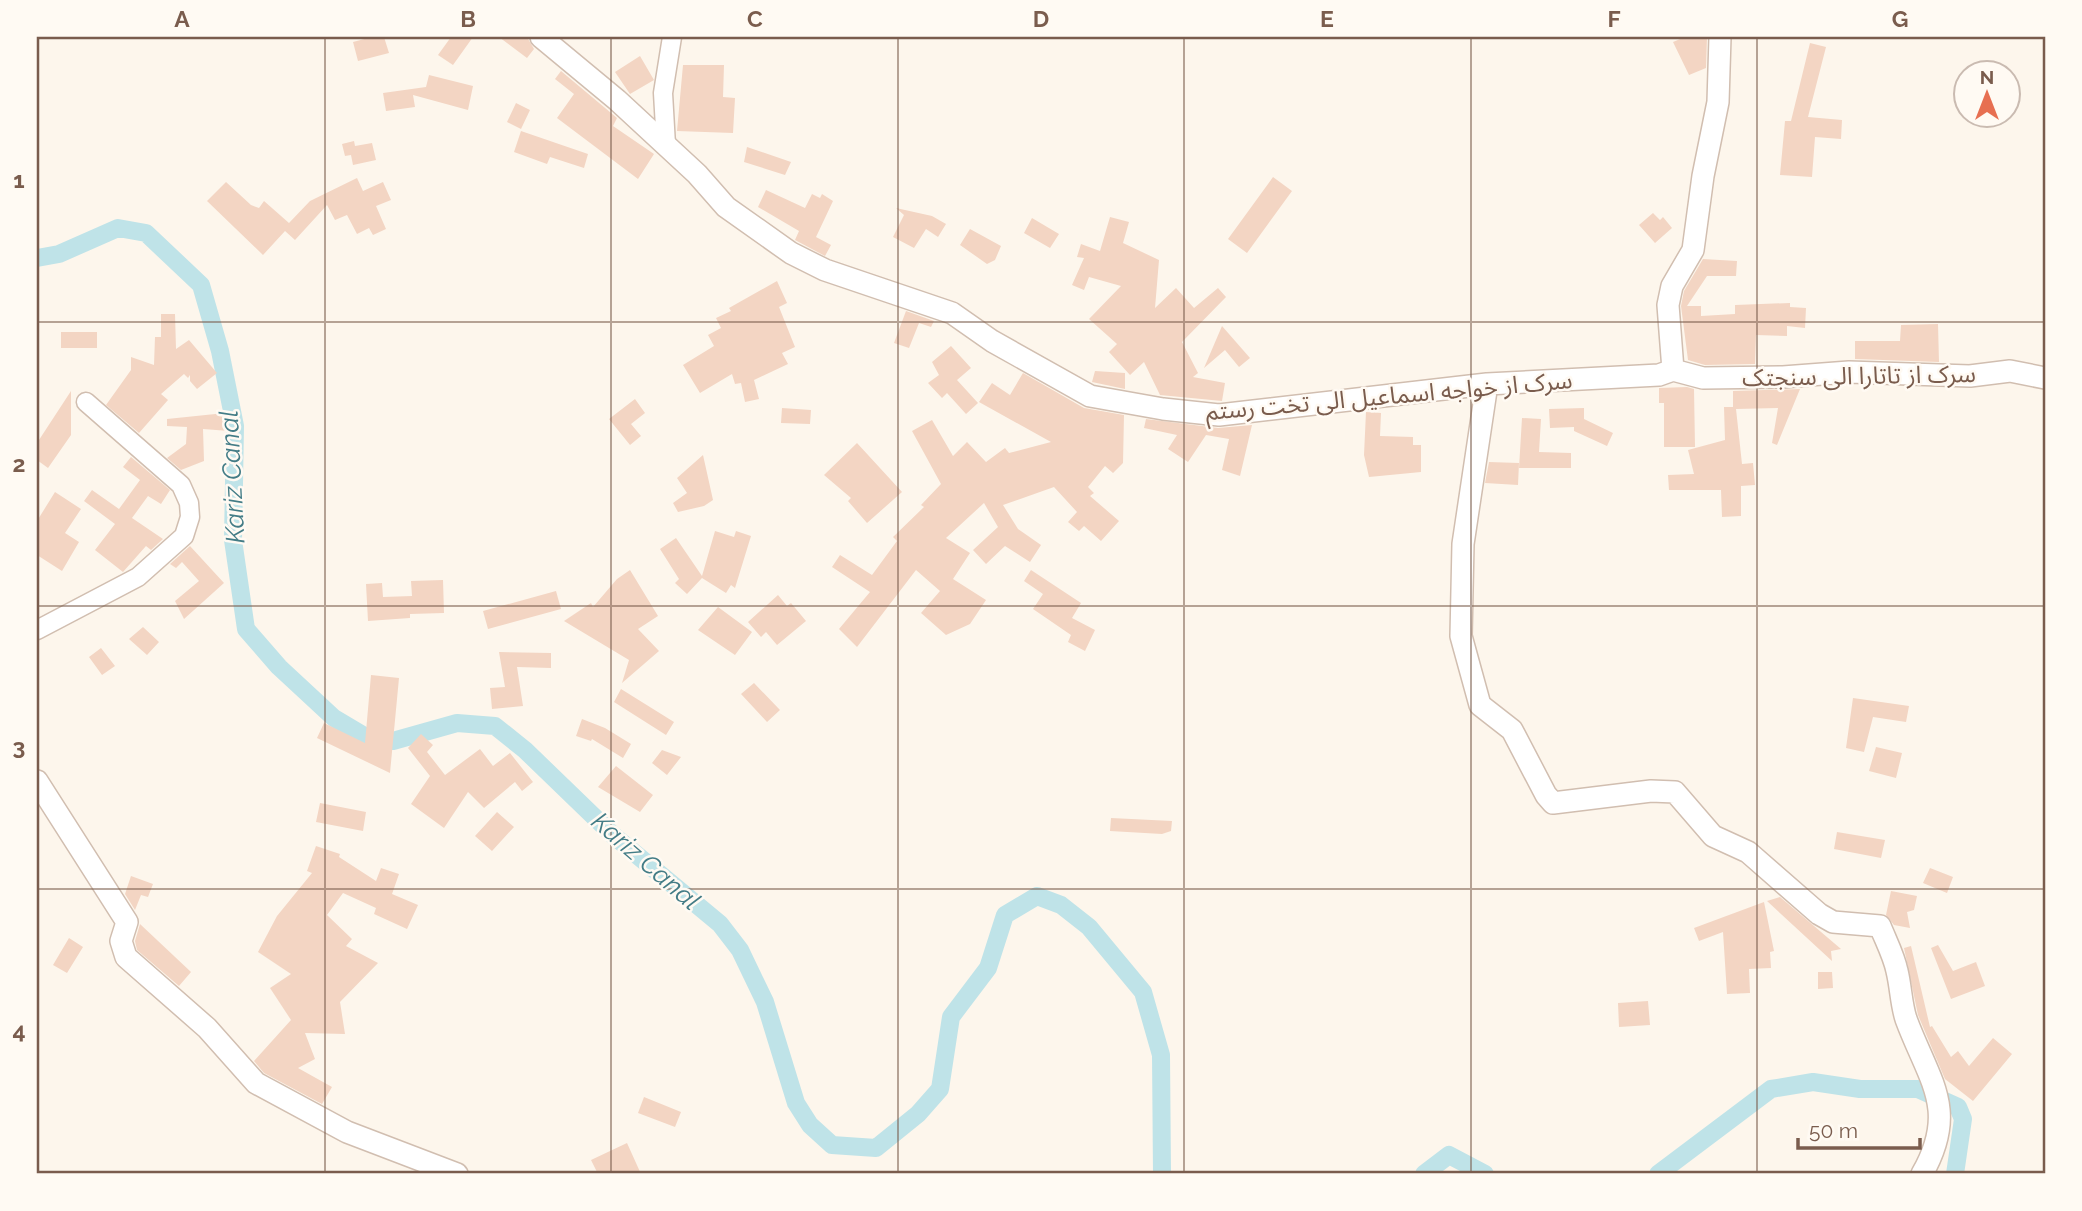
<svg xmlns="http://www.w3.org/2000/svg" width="2082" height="1211" font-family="Raleway,'Noto Sans Arabic',sans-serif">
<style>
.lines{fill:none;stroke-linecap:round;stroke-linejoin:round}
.canal{stroke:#bfe3e8;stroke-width:18}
.building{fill:#f3d5c3}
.minor-casing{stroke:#d1beb0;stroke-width:21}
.tertiary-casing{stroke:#d1beb0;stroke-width:24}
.minor{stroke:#fff;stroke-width:18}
.tertiary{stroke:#fff;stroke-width:21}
.grid{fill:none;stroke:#7a5c4d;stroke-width:2;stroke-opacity:0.55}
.labels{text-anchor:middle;stroke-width:5;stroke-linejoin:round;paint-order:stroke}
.street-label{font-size:24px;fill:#7a5c4d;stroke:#fffaf3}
.water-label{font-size:26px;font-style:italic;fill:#437c86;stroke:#fffaf3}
.neatline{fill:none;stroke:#7a5c4d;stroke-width:2.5}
.grid-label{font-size:23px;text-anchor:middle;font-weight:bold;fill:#7a5c4d}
</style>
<rect width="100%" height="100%" fill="#fdf6ec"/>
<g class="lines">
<path class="canal" d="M37 258 59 254 118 228 146 233 201 285 220 351 235 426 233 540 246 629 279 667 334 718 371 740 393 741 457 723 495 726 525 750 614 836 720 924 740 950 765 1002 796 1103 810 1125 832 1145 876 1148 918 1114 940 1089 951 1017 988 968 1005 915 1037 896 1061 905 1089 927 1143 992 1161 1055 1162 1174
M1424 1174 1449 1155 1485 1174
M1658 1174 1771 1089 1813 1082 1860 1089H1918L1958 1107 1963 1119 1955 1174"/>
</g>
<path class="building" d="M372 37H384L389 53 358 61 353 42Z
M451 37H473L453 65 438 55Z
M499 37H527L534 49 527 58Z
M1685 37H1707L1706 68 1689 75 1673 42Z
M1810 43 1826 47 1808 117 1842 120 1841 139 1815 137 1812 177 1780 175 1785 121H1791Z
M640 56 654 80 630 94 615 72Z
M683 65H724L723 97 735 98 733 133 677 131Z
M561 71 617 118 613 126 654 154 638 179 557 118 574 94 555 79Z
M429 75 473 86 468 110 413 95 415 107 386 111 383 93 426 87Z
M516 103 530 110 521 129 507 122Z
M521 131 588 154 584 168 550 157 547 164 514 152Z
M354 141 355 146 372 143 376 160 353 165 351 155 345 156 342 144Z
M747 147 791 162 785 175 744 162Z
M1273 177 1292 191 1247 253 1228 239Z
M357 178 363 191 383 182 391 200 376 206 386 229 373 235 369 228 357 234 347 215 335 220 327 205 295 240 285 231 263 255 207 201 226 182 251 205 259 208 264 201 289 223 310 201Z
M766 190 805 208 812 194 820 198 822 194 833 201 816 237 831 245 825 256 795 240 799 231 758 207Z
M896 208 932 216 946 224 938 237 926 229 914 248 893 237 904 215Z
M1653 213 1660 220 1663 217 1672 228 1655 243 1639 225Z
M1110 217 1129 222 1123 243 1159 260 1155 308 1176 288 1194 308 1218 288 1226 297 1182 342 1198 373 1193 377 1225 383 1222 401 1160 395 1144 362 1130 375 1109 352 1117 344 1089 319 1121 286 1089 277 1084 290 1072 285 1084 258 1077 257 1081 244 1100 251Z
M1032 218 1059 234 1050 248 1024 233Z
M970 229 1001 246 995 260 987 264 960 245Z
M1703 259 1737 261 1736 276H1707L1687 306H1701V316L1735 314V305L1790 303V307L1806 308 1805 328 1787 326V336L1756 335 1755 364 1705 365 1688 360 1681 306 1684 291Z
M777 281 787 303 779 307 795 347 782 353 788 364 754 380 759 399 745 402 741 383 735 384 732 374 700 393 683 365 714 346 708 335 721 328 716 318 731 311 729 308Z
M906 311 934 321 931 327 919 323 909 348 894 343Z
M161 314H175L176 349 189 340 217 373 197 389 190 381V375L188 378 184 374 161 394 168 400 139 433 106 405 131 370V357L154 365 155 337H161Z
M1938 324 1939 362 1855 359V341H1900L1901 325Z
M1222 326 1250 358 1239 367 1225 350 1204 368Z
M61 332H97V348H61Z
M951 346 971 368 957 380 978 403 966 414 947 393 942 398 928 383 939 375 932 362Z
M1095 371 1125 373V389L1092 382Z
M1023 373 1084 408 1124 415 1123 463 1113 473 1105 466 1088 487 1094 493 1090 496 1119 521 1101 541 1084 526 1079 531 1068 522 1077 512 1054 487 1003 505 1018 529 1041 545 1030 562 1005 546 986 564 973 550 998 527 984 503 946 538 970 553 953 579 986 600 970 624 946 635 921 613 940 591 916 570 857 647 839 629 870 592 832 567 840 555 872 575 897 541 893 537 924 507 921 505 941 484 912 431 932 420 953 456 967 442 986 462 1005 448 1009 453 1051 442 979 402 992 383 1010 395Z
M1687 387 1694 389 1695 447H1664V403H1659V388Z
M1800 389 1777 445 1772 443 1778 408 1736 409 1742 464 1753 463 1755 485 1741 486V516L1722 517 1721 490H1669L1668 475 1694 474 1688 450 1725 440 1724 407H1733V391Z
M71 391V435L48 468 37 460V443Z
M635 399 645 413 631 424 641 436 630 445 609 419Z
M782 408 811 410 810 424 781 423Z
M1584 408V419L1613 433 1607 446 1574 431V427L1550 428 1549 409Z
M1366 412 1381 413 1380 436 1413 437V445H1421V472L1369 477 1364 455Z
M225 413 229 431 203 429 204 461 181 470 167 458 186 444 187 427 167 426V419Z
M1522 418 1541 419 1539 452 1571 453V468H1519Z
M1146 419 1218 428 1252 425 1240 476 1222 470 1229 439 1206 435 1188 462 1168 449 1177 435 1144 428Z
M857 443 902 492 867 523 848 501 851 498 824 475Z
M703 455 713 500 704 506 678 512 673 503 687 493 677 478Z
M131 457 170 490 161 504 148 496 132 518 163 539 151 550 146 546 123 572 95 550 115 524 84 501 92 490 119 509 140 480 123 467Z
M1489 462 1519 463 1518 485 1485 483Z
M55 492 81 509 65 533 79 542 62 571 37 555V521Z
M715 531 734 537 736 531 751 536 735 588 731 585 726 593 702 578 687 594 675 583 679 579 660 549 676 538 702 576Z
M190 546 224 583 184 619 175 601 199 581 182 562 176 568 170 564Z
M630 570 658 616 638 629 659 651 622 683 629 660 564 621 591 603 593 607 617 579Z
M1031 570 1081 603 1072 618 1095 630 1085 651 1068 642 1071 635 1033 609 1043 594 1024 581Z
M443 580 444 613 410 614V618L368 621 366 584 382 583 383 597 412 596 411 581Z
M556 591 561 609 488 629 483 611Z
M778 595 787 606 791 603 806 621 777 645 766 632 761 637 748 622Z
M718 607 752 632 735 655 698 630Z
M143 627 159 642 147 655 129 639Z
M101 648 115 666 102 675 89 657Z
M499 652 551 653V668L517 667 523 706 492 709 490 688 505 687Z
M371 675 399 678 390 773 317 738 324 723 365 743Z
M754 683 780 710 767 722 741 694Z
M621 689 674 722 666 735 614 702Z
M1853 698 1909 706 1906 722 1873 717 1864 752 1846 748Z
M582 719 605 728 631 744 623 758 592 739 591 741 576 736Z
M421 734 433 745 427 752 445 775 480 749 493 766 510 753 533 782 522 791 515 782 484 808 468 792 444 828 411 804 430 776 408 748Z
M1876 747 1902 753 1896 778 1869 771Z
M662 750 681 757 667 775 652 763Z
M616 766 653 795 640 812 598 787Z
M320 803 366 812 363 831 316 822Z
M497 812 514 827 492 851 475 836Z
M1111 818 1172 821 1171 831 1162 834 1110 831Z
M1837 832 1885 840 1881 858 1834 849Z
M316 846 340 854 339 857 376 881 381 868 399 874 392 894 418 905 407 929 374 914 376 908 343 893 327 915 352 939 346 946 378 963 340 1002 345 1034 305 1033 315 1059 298 1068 332 1087 322 1104 264 1073 254 1061 291 1020 270 988 291 974 258 952 277 916 312 873 307 871Z
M1930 868 1953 877 1947 893 1923 883Z
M131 876 153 884 148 897 141 895 135 910 125 894Z
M1891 891 1917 896 1914 910 1907 912 1910 928 1894 925 1886 915Z
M1780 897 1841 949 1831 951 1832 961 1767 901Z
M1764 902 1774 951 1770 952 1771 968 1749 969 1750 993 1727 994 1723 932 1699 941 1694 928Z
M140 924 191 972 179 986 137 950 135 941Z
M69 938 83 947 67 973 53 965Z
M1938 945 1953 971 1976 962 1985 986 1951 999 1931 948Z
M1911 946 1930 1027 1932 1026 1951 1057 1958 1051 1969 1066 1993 1038 2012 1054 1973 1101 1945 1079 1918 1015 1904 948Z
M1818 972H1832L1833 988 1818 989Z
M1648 1001 1650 1025 1619 1027 1618 1003Z
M644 1097 681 1112 675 1127 638 1113Z
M627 1143 641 1174H598L591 1160Z"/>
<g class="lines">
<g class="minor-casing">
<path id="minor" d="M666 145 663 93 672 37
M37 630 138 577 184 536 190 517 189 503 181 485 86 402"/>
</g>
<g class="tertiary-casing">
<path id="tertiary" d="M541 37 617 100 697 174 726 207 791 253 825 270 952 313 992 341 1090 396 1163 409 1219 415 1487 384 1659 375 1673 370 1668 305 1672 286 1693 250 1703 176 1718 102 1720 37
M1673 370 1703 378 1783 377 1849 372 1970 376 2010 371 2045 378
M1487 384 1463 544 1461 636 1480 705 1512 730 1546 795 1553 803 1651 791 1675 792 1713 836 1748 852 1819 914 1833 922 1880 926C1886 941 1894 956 1897 971 1901 987 1901 1004 1906 1019 1929 1081 1959 1109 1922 1174
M37 781 127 922 121 941 126 957 207 1028 256 1083 347 1132 457 1174"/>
</g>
<use href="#minor" class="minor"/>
<use href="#tertiary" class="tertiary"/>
</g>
<path class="grid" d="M325 37V1174M611 37V1174M898 37V1174M1184 37V1174M1471 37V1174M1757 37V1174M37 322H2045M37 606H2045M37 889H2045"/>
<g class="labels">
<g class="street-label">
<text transform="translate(1859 376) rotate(-1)" y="8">سرک از تاتارا الی سنجتک</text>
<text transform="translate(1389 396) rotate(-5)" y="8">سرک از خواجه اسماعیل الی تخت رستم</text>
</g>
<g class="water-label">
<text transform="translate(232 477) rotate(-93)" y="9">Kariz Canal</text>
<text transform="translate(646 861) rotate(41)" y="9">Kariz Canal</text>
</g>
</g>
<rect width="2082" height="1211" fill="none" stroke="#fffaf3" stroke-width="77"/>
<g transform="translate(1987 94)"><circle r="33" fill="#fffaf3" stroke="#cabbb1" stroke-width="2"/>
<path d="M0-5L12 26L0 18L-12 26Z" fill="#e76f51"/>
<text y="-10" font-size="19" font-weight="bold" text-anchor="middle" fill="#7a5c4d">N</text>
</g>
<path d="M1798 1138v10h122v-10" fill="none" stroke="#7a5c4d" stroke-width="3.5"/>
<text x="1809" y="1138" font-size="21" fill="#7a5c4d" stroke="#fffaf3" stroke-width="5" paint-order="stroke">50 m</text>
<rect x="38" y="38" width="2006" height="1134" class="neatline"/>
<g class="grid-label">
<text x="182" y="27">A</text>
<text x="468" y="27">B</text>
<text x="755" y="27">C</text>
<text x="1041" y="27">D</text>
<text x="1327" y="27">E</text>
<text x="1614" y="27">F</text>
<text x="1900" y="27">G</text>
<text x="19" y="188">1</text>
<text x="19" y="472">2</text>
<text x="19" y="755">3</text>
<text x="19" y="1039">4</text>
</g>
</svg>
